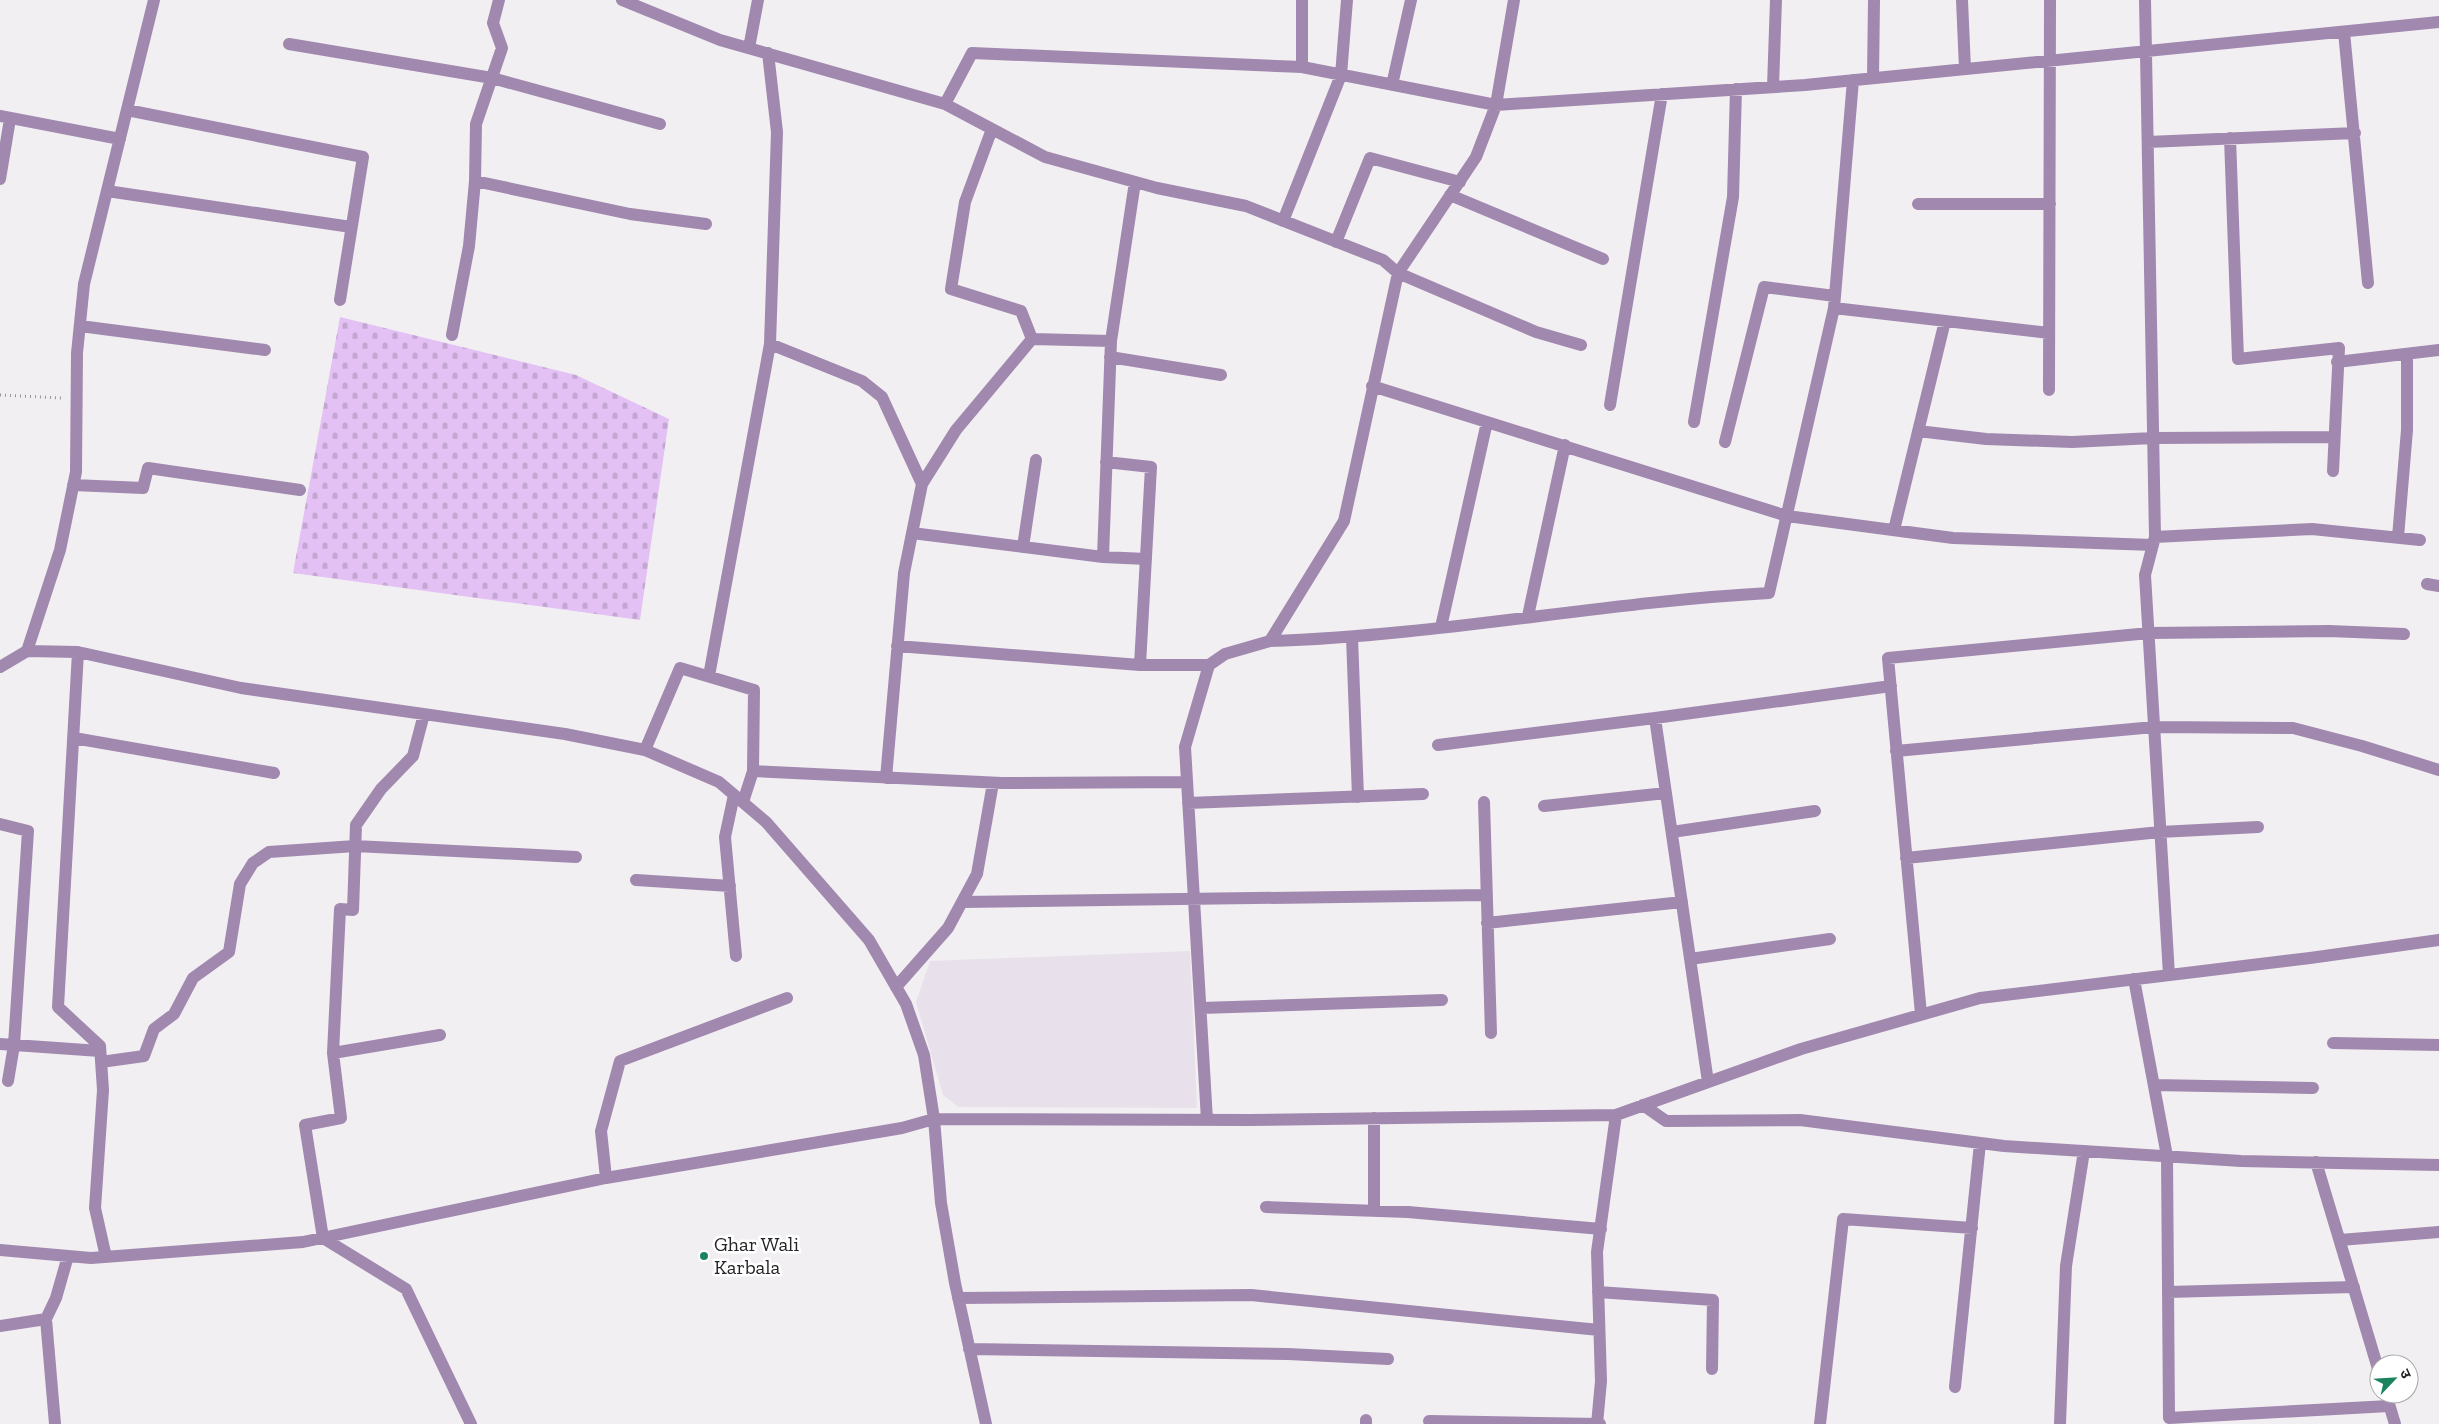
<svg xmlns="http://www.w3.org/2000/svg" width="2439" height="1424" font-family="'Zilla Slab','Noto Sans Devanagari',serif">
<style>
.built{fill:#e8e1ec}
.cemetery{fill:url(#cemetery-stones)}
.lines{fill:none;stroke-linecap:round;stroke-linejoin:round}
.path{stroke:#969397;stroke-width:3;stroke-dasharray:1 4;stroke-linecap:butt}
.minor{stroke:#a188af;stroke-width:12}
.poi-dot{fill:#1b845f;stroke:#fff;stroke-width:2}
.labels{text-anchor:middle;stroke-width:5;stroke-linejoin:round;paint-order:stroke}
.poi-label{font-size:20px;fill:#242325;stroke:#fff;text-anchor:start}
</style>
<defs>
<pattern id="cemetery-stones" width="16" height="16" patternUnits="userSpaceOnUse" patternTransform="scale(1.25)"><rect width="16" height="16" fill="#e3c1f4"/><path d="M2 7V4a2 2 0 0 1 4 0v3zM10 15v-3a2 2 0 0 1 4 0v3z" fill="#c3a6d1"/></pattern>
</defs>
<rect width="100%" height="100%" fill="#f2eff3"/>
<path class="built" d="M1190 951 1197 1108 958 1107 943 1095 916 1002 930 961Z"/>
<path class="cemetery" d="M340 317 576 375 669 419 640 620 293 573Z"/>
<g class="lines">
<path class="path" d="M0 395 61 398"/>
<path class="minor" d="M622 0 720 40 945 104 1045 157 1157 188 1246 206 1383 260 1398 273 1536 332 1581 345
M1962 0 1965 69
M2145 0 2155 537 2145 575 2169 975
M2344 32 2368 283
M289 44 492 78 660 124
M749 48 758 0
M1302 67V0
M1873 78 1874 0
M1392 85 1411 0
M1773 87 1776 0
M945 104 972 53 1302 67 1496 105 1805 85 2439 22
M127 110 363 157 340 300
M0 116 120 139
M992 129 965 202 951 289 1021 311 1032 339
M2230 138 2238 359 2339 348 2333 471
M2148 142 2355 133
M0 179 10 119
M475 181 630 214 706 224
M107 191 351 227
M1450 195 1603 259
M1918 204H2050
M1283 221 1341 75 1347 0
M1336 242 1370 158 1460 182
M1834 308 2049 333
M80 326 265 350
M452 335 469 246 475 181 476 124 502 48 493 23 499 0
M770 344 862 381 882 397 922 484
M1110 357 1221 375
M2337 362 2439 350
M1372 386 1787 516 1953 538 2153 545
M2049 390 2050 0
M1610 405 1662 94
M1694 422 1733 197 1736 89
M1918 431 1986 439 2072 442 2153 438 2334 437
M1725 442 1764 287 1835 296
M1106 462 1151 467 1140 665
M73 485 143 488 148 468 300 490
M1894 530 1945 321
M912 533 1103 557 1146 559
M2155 537 2312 529 2420 540
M2398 537 2407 430V354
M1023 547 1036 460
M1103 557 1111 341
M2427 584 2439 586
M1528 616 1565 445
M1441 627 1487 422
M1352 637 1358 797
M1270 641C1437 636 1602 602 1769 593L1834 308 1853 80
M897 646 1140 665H1209
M27 651 60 550 76 472 77 353 84 284 154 0
M78 652 58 1007 100 1046 103 1090 95 1208 106 1257
M0 667 27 651 78 652 241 688 565 734 645 750 719 782 766 822 869 940 906 1004 924 1055 934 1119 902 1128 606 1178 303 1242 91 1258 0 1250
M709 676 770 344 777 132 768 53
M1655 718 1708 1082
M74 738 274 773
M1438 745 1655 718 1891 686
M645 750 680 668 754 690 753 771 743 802
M1896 751 2154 727 2293 728 2362 746 2439 770
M753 771 1002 783 1187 782
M886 778 904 573 922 484 956 430 1032 339 1111 341 1135 182
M734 795 725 837 736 956
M1484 802 1491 1033
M1188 803 1423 794
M1544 806 1666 793
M0 824 28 831 14 1045 8 1081
M1672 832 1815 811
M1906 858 2160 832 2258 827
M636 880 730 886
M962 902 1487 895
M1487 923 1682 902
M1690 959 1830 939
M2134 979 2167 1156 2169 1418 2389 1406
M896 987 948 928 977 874 993 783
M1201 1008 1442 1000
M1921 1014 1888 658 2149 633 2329 631 2404 634
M440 1035 333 1053 341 1118 305 1125 323 1238 406 1289 471 1424
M2333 1043 2439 1045
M0 1044 100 1051
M333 1053 340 909 353 910 356 825 381 789 413 756 424 714
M101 1062 144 1056 154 1029 174 1014 193 978 229 952 240 884 253 863 269 852 355 846 576 857
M2154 1085 2313 1088
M1643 1105 1666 1121 1800 1120 2004 1146 2241 1161 2439 1165
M1374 1118V1211
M1207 1120 1185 747 1209 665 1225 654 1270 641 1344 521 1398 273 1476 157 1496 105 1514 0
M2316 1162 2379 1372
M606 1178 601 1131 620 1061 787 998
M1266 1207 1408 1212 1601 1229
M2340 1240 2439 1232
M1598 1292 1713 1300 1712 1369
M2168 1292 2354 1287
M958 1298 1251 1295 1599 1330
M46 1319 55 1424
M0 1326 46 1319 56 1298 68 1256
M969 1349 1288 1354 1388 1359
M1955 1387 1980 1143
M2386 1394 2395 1424
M1429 1421 1600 1424
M986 1424 955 1283 941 1203 934 1119 1249 1120 1616 1115 1801 1049 1980 998 2310 958 2439 940
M1366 1424V1420
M1597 1424 1601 1381 1597 1252 1616 1115
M1820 1424 1843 1219 1972 1228
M2060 1424 2066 1266 2084 1151"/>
</g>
<circle class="poi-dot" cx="704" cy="1256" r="5"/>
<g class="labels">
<g class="poi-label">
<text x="714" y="1251">Ghar Wali<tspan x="714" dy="23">Karbala</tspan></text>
</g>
</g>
<g transform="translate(2394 1379) rotate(65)"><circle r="24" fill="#ffffff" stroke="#a7a7a8"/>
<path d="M0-4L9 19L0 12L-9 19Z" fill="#1b845f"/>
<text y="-8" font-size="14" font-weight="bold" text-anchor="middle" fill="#242325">उ</text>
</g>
</svg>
